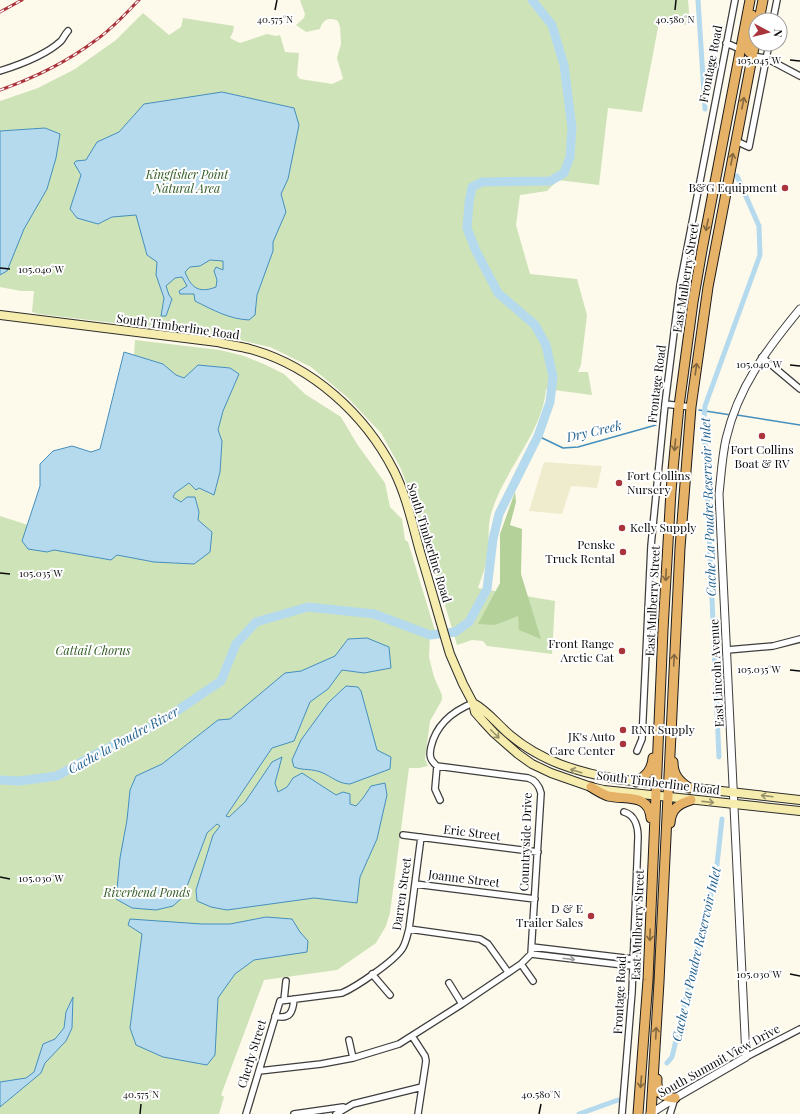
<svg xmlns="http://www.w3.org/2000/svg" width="800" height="1114" font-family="'Playfair Display',serif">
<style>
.farmland{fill:#efecce}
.green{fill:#cfe3b9}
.forest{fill:#b4d19a}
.water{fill:#b5daee;stroke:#458fbd;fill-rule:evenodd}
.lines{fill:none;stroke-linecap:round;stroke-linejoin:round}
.stream{stroke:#458fbd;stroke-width:1.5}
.canal{stroke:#b5daee;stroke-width:5}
.river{stroke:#b5daee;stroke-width:9}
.minor-casing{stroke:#3e3e3e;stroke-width:8}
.tertiary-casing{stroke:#3e3e3e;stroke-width:9}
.secondary-casing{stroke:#2d2d2d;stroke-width:10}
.trunk-casing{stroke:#1c1c1c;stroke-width:11}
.minor{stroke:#fff;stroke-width:5.5}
.tertiary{stroke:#fff;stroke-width:7}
.secondary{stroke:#f5ecad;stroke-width:8}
.trunk{stroke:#e6b268;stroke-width:9}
.rail-casing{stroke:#aa343b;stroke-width:3}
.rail{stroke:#fff;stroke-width:1.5;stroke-dasharray:4.5;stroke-linecap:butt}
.oneway{stroke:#83673e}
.oneway2{stroke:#97926c}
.oneway3{stroke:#9d9d9d}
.ticks{fill:none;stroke:#0b0b0b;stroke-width:1.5}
.poi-dot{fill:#aa343b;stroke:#fff;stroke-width:1.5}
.labels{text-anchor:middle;stroke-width:4;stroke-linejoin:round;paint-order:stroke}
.street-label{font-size:12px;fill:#0b0b0b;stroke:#fff}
.park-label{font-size:12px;font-style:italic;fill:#305a23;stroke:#fff}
.poi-label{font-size:12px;fill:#0b0b0b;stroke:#fff;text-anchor:end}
.water-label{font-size:13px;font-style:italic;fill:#23618d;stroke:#fff}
.ticks-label{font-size:10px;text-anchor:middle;fill:#0b0b0b;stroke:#fff;stroke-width:4;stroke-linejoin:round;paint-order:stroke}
</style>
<rect width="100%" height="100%" fill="#fdf9eb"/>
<path class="farmland" d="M544 462 602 466 597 488 571 486 562 514 529 511Z"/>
<path class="green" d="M300 0H688L690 25 659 22 642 112 608 108 599 185 558 180 547 191 520 195 516 225 530 274 577 279 587 315 581 365 578 372H588L592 395 546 389C543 432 503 471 491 514 487 528 490 544 487 559 485 569 481 579 478 588L555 601 552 654 487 646 483 641 472 640 457 645 415 507 401 469 381 433 347 397 311 367 270 347 221 336 39 314 32 312 34 291H21L0 287V101L38 88 75 69 116 40 143 13 169 35 181 27 183 18 234 26 233 32 230 38 240 43 267 34 276 36 280 35 285 52 299 53 297 75 300 79 332 84 343 79 337 58 341 44 340 27 338 21C329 17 323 19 320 29L306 32 296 25 304 18 305 14Z
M135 340 220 350 244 356 266 365 284 374 305 394 341 417 357 444 385 483 390 507 402 519 405 540 408 542 436 634 430 635 429 657 434 677 442 695V700L430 721 425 759 428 766 419 768H409L390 913 386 926 376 943 337 970 264 980 221 1095 224 1097 219 1114H0V516L28 525 22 541 47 552 54 550 117 555 154 562 194 564 212 532 198 520 199 512 195 497 181 502 173 498 175 493 189 483 196 490 198 488 214 495 220 472 222 441 218 430 223 411 239 374 184 378 176 375 163 364 134 355Z"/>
<path class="forest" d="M515 492 516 502 510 525 522 529 521 574 541 639 519 630 518 616 495 625 478 624 500 583V534Z"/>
<path class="water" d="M222 92 294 108 299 125 288 179 281 194 286 212 273 242V251L257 295 255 315 249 320C229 319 213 310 195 301L194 294H180L179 291 187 286 182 277 175 278 166 286 169 295 172 299 166 316H161L164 298 156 275 157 262 147 255 136 215 112 217 98 224 77 218 70 209 81 175 74 163 76 161 86 160 97 142 119 132 144 104ZM210 260 223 261V270L216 267 214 271 217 280 216 287C198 294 191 287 185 272L190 267 200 266Z
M45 128 60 134 56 158 47 189 24 229 7 271 0 275V131Z
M124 352 163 364 176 375 184 378 198 365 230 368 239 374 223 411 218 430 222 441 220 472 214 495 199 488 196 490 189 483 175 493 173 497 181 502 187 497H195L199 512 198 520 212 532 210 552 194 564 154 562 117 555 111 560 54 550 47 552 28 549 22 541 40 486V464L53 451 72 446 91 452 100 449Z
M367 638 389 647 391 668 364 673 342 670 328 689 310 702 294 741 272 748 226 816 229 817 245 802 272 762 282 757 275 783 278 792 287 787 293 778 302 773 336 795 343 792 350 794V804L356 806 363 798 371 786 385 783 387 795 377 839 360 877 357 903 314 898 227 910 211 907 197 901 196 890 213 835 220 826 217 824 207 833 183 897 173 906 156 910 132 908 116 899 120 858 127 820 130 790 136 776 162 764 218 720 230 719 285 673 301 671 335 656 348 639Z
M346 686 358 687 361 691 377 750 391 757 390 769 350 784C339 784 332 777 323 773 312 768 304 771 294 767L292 760 301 740 328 703Z
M266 917 292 919 300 932 308 941 307 952 254 960 235 974 218 998 215 1055 207 1065 163 1057 136 1045 130 1028 142 934 128 925 130 919 202 924H230Z
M73 997 72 1028 66 1041 45 1063 41 1073 0 1107V1082L26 1078 34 1072 43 1044 55 1039 64 1028 66 1012Z"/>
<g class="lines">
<path class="stream" d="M699 410 731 415
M737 415 800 425
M538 436 563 448 578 447 656 425"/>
<path class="canal" d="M698 0 705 109
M719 757 704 418 705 406 760 255 759 226 737 176
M667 1063 672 1057 716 874 722 819
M579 1114 618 1100"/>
<path class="river" d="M0 780 19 781 57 776 92 756 159 723 221 681 236 644 256 622 308 607 374 614 430 635 455 632 469 622 487 589 493 539 499 514 538 436 550 402 553 377 546 345 535 325 498 293 476 251 467 228 469 203 472 187 482 182 550 181 564 173 570 157 572 128 564 65 552 25 532 0"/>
<g class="minor-casing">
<path id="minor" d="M773 20 777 0
M726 43 740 49
M752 56 766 58 800 76
M0 71C19 65 46 55 61 41 63 39 65 34 68 31
M736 141 749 147 769 44
M762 357 800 389
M665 404 691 407
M727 650 773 646 800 639
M637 751 642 739 651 546 665 404 680 285 735 0
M437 766 435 789 440 800
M403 835 538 852
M415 884 535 899
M409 929 480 939 488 944 508 972
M532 947 633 959
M531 954 632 966
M521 964 533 981
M372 974 390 995
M449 983 462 1004
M284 1000 286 981
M275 1016C290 1020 293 1012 294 999
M412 1036 425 1056 426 1061 418 1114
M349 1040 353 1058
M746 1057 800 1029
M259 1071 321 1064 353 1058 399 1044 462 1004 521 964 531 954 541 793C539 785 535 780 528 778L437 766C430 760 429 756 431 747 436 725 453 711 473 703
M246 1114 280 1001 342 993C356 987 393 962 402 949 406 943 407 936 409 929L421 837
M294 1114 343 1107
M336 1114 353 1104 422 1087
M622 1114 632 992 638 837C638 827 635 815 624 812
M670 1114 675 1098"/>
</g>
<g class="tertiary-casing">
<path id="tertiary" d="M650 1114 675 1098 746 1057 719 494C721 476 722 457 726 439 738 387 767 349 800 309"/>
</g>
<g class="secondary-casing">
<path id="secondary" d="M0 315 217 342C228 345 239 346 250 349 312 366 365 414 394 471 407 497 413 527 421 555 431 588 440 621 450 654L463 684 473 703 475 712 482 720 494 733 518 754 532 764 551 773 591 787 604 790 800 811
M473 703C488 711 497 724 510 735 541 761 577 772 616 779L800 800"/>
</g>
<g class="trunk-casing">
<path id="trunk" d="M759 20 763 0
M749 52 748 48 752 15
M673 762C673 775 679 781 689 788
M636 782C646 776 652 770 653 758
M591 787C596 790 602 794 608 796 626 800 649 793 651 818
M670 823C671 809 678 804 691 800
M657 1079C656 1093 662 1097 675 1098
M638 1114 648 980 663 630 671 491 679 406 693 302 702 250 750 0
M651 1114 659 982 680 548 691 407 708 287 756 37"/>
</g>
<use href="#minor" class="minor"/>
<use href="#tertiary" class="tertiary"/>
<use href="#secondary" class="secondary"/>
<use href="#trunk" class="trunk"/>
<g class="rail-casing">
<path id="rail" d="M0 12 22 0
M0 90C34 78 67 62 96 40 112 29 125 14 139 0"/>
</g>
<use href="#rail" class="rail"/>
</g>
<defs><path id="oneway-shaft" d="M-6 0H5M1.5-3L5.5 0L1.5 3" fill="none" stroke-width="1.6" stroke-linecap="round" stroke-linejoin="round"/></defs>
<g class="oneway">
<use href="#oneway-shaft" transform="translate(743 103) rotate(-79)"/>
<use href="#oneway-shaft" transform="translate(732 159) rotate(-79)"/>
<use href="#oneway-shaft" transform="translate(707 225) rotate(102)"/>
<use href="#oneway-shaft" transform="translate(696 369) rotate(-82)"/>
<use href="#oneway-shaft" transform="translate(675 445) rotate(96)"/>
<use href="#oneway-shaft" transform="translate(666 575) rotate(93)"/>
<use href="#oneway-shaft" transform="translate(674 660) rotate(-87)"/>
<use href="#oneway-shaft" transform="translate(650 935) rotate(92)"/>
<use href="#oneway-shaft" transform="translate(656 1033) rotate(-87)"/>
<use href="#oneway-shaft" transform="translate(641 1082) rotate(95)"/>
</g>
<g class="oneway2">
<use href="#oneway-shaft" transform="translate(495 734) rotate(45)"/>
<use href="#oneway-shaft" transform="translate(576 771) rotate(-163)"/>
<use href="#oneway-shaft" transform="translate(767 796) rotate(-173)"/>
<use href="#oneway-shaft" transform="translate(708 802) rotate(6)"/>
</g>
<use class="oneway3" href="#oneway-shaft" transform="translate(569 959) rotate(7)"/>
<path class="ticks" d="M275 10 277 0M675 10 676 0M790 60 800 61M0 268 10 269M790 365 800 366M0 573 10 574M790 670 800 671M0 877 10 879M790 974 800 976M140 1114 141 1104M539 1114 541 1104"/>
<g class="poi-dot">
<circle cx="785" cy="188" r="4"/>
<circle cx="762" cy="436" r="4"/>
<circle cx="619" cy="483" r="4"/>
<circle cx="622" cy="528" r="4"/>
<circle cx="623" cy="552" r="4"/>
<circle cx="622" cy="651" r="4"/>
<circle cx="623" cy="730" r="4"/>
<circle cx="623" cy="744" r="4"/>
<circle cx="591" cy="916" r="4"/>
</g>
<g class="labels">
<g class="street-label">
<text transform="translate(711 64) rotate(-79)" y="4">Frontage Road</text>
<text transform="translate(686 278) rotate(-81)" y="4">East Mulberry Street</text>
<text transform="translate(178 327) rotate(8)" y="4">South Timberline Road</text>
<text transform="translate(657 384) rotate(-83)" y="4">Frontage Road</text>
<text transform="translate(429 543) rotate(73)" y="4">South Timberline Road</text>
<text transform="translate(653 601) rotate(-87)" y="4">East Mulberry Street</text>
<text transform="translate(717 673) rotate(-93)" y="4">East Lincoln Avenue</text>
<text transform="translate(658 783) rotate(7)" y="4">South Timberline Road</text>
<text transform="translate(472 833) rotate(7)" y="4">Eric Street</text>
<text transform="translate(526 842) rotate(-88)" y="4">Countryside Drive</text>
<text transform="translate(464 879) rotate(7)" y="4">Joanne Street</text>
<text transform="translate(402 894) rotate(-82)" y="4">Darren Street</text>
<text transform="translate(638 925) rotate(-88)" y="4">East Mulberry Street</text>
<text transform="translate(620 995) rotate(-87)" y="4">Frontage Road</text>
<text transform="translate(252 1054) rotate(-73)" y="4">Cherly Street</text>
<text transform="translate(719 1061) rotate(-29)" y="4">South Summit View Drive</text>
</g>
<g class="park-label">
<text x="187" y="179">Kingfisher Point<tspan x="187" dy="14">Natural Area</tspan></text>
<text x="93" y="655">Cattail Chorus</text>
<text x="147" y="897">Riverbend Ponds</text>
</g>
<g class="poi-label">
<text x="777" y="192">B&amp;G Equipment</text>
<text x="762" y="454" text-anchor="middle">Fort Collins<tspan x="762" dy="14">Boat &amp; RV</tspan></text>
<text x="627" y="480" text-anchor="start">Fort Collins<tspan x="627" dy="14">Nursery</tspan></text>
<text x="630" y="532" text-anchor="start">Kelly Supply</text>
<text x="615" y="549">Penske<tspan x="615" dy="14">Truck Rental</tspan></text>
<text x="614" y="648">Front Range<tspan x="614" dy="14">Arctic Cat</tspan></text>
<text x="631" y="734" text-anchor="start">RNR Supply</text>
<text x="615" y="741">JK's Auto<tspan x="615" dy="14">Care Center</tspan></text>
<text x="583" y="913">D &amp; E<tspan x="583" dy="14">Trailer Sales</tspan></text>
</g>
<g class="water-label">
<text transform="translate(594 431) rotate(-13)" y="5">Dry Creek</text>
<text transform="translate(708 507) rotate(-92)" y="5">Cache La Poudre Reservoir Inlet</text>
<text transform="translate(123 740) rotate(-29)" y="5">Cache la Poudre River</text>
<text transform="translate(696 954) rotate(-77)" y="5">Cache La Poudre Reservoir Inlet</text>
</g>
</g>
<g class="ticks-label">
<text x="275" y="23">40.575°N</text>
<text x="675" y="23">40.580°N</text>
<text x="759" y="64">105.045°W</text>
<text x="41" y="273">105.040°W</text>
<text x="759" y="368">105.040°W</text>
<text x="41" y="577">105.035°W</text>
<text x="759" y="673">105.035°W</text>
<text x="41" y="882">105.030°W</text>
<text x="759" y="978">105.030°W</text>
<text x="141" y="1098">40.575°N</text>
<text x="541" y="1098">40.580°N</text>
</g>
<g transform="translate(768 32) rotate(97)"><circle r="19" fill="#ffffff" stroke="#9d9d9d"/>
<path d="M0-3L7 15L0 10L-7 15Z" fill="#aa343b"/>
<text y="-6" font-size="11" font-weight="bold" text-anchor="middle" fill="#0b0b0b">N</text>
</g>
</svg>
